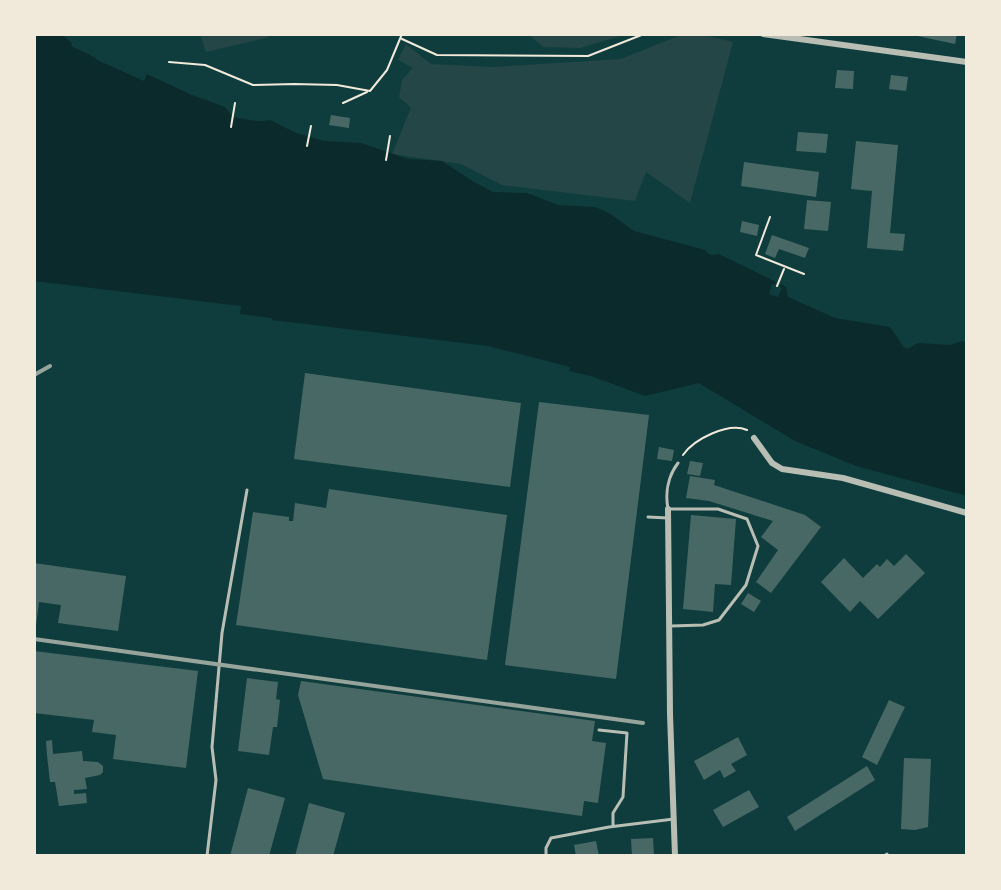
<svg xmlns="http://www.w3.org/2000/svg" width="1001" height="890" font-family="'Space Grotesk',sans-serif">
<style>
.green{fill:#244646}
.water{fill:#0a2a2b}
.building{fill:#486865}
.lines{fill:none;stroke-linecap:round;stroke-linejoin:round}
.path{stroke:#f1e9da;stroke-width:2}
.service{stroke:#b8beb3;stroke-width:3}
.minor{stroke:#b8beb3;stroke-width:6}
.rail{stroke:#97a49c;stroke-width:4}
</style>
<rect width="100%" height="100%" fill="#0f3d3e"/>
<path class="green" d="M200 34H273L266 38 206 52Z
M528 34H627L580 48 543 47Z
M683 34H700L733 42 690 203 646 172 635 201 502 185 461 164 392 154 411 108 399 97 402 80 413 68 398 60 406 44 431 64 492 67 621 59Z"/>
<path class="water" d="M34 34H61L72 43 71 46 96 58 95 59 144 81 147 74 192 95 225 107 233 117C247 119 257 123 270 120L296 133 324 141 361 143 408 159 442 161 474 182 493 192 527 193 558 205 595 207 609 213 634 231 705 250 710 255 719 254 776 282 775 285 772 284 769 294 778 297 782 288 780 287 781 284 786 287 788 297 835 318 890 327 903 346 907 349 918 343 950 345 962 341 967 343V496L856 466 795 441 699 383 645 396 591 376 569 371 570 367 488 346 272 320V318L240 314 241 306 34 281Z"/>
<path class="building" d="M913 34H957L955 44 913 35Z
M837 70 854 71 853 89 835 88Z
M891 75 908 77 906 91 889 89Z
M331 115 350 118 349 128 329 125Z
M798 132 828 134 826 153 796 151Z
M856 141 898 145 890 233 905 234 903 251 867 248 872 191 851 189Z
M744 162 819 172 816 197 741 186Z
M807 200 831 202 828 231 804 229Z
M742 221 759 225 757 236 740 232Z
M772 235 809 248 805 258 779 249 775 258 765 254Z
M305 373 521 403 510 487 294 459Z
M539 402 649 415 616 679 505 665Z
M659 447 674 450 672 461 657 459Z
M690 461 703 463 700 476 687 474Z
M690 476 715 480 714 485 805 515 821 527 771 593 756 582 778 550 761 537 773 521 709 501 686 498Z
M329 489 507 515 487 660 236 625 253 512 289 517V521H293L295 503 326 508Z
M691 515 736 519 731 585 715 584 713 612 683 609Z
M906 554 925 573 878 619 860 601 850 612 821 582 844 558 863 578 877 564 880 567 887 559 894 566Z
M34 563 126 576 118 631 58 623 61 605 39 602 36 626H34Z
M748 593 761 601 754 612 741 604Z
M34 651 198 671 186 768 113 759 116 735 92 732 94 720 34 713Z
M247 678 278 682 276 699 280 700 277 727H273L269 755 238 751Z
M301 681 595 721 592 741 606 743 598 803 584 801 582 816 323 779 298 695Z
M889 700 905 707 877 765 862 757Z
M738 737 747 755 731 764 736 771 724 778 720 770 704 780 694 761Z
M52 740 53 754 82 751 83 761 98 762 103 766V772L100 775 85 778 87 789 74 790V794L86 793 87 803 59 806 55 782H50L47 755 46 741Z
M904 758 931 759 928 827 915 830 901 829Z
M867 766 875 780 795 831 787 817Z
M248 788 285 798 269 856H230Z
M749 790 759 807 723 827 713 810Z
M309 803 345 813 333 856H295Z
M653 838 654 856H632L631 839Z
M596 841 599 856H576L574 845Z"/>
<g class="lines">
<path class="path" d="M402 39 437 55 588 56 644 34
M169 62 205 65 253 85 294 84 337 85 370 91 387 70 402 34
M343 103 367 92
M231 127 235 103
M307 146 311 126
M386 160 390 136
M770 217 756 255 804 274
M777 286 784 269
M966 358 967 356
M683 455C694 439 728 422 747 430"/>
<path class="service" d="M648 517 668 518
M671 626 703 625 719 620 746 585 758 546 747 519 718 509H668C665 493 668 476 678 463
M599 730 627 733 623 797 613 813V826
M207 856 216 780 212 747 222 633 247 490
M546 856V848L551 838 609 827 674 819
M884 856 887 854"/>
<path class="minor" d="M763 34 967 62
M754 438 772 463 782 469 843 478 967 513
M668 509 670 714 675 856"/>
<path class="rail" d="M34 375 50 366
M34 639 643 723"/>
</g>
<rect width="1001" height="890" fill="none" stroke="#f1e9da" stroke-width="72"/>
</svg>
